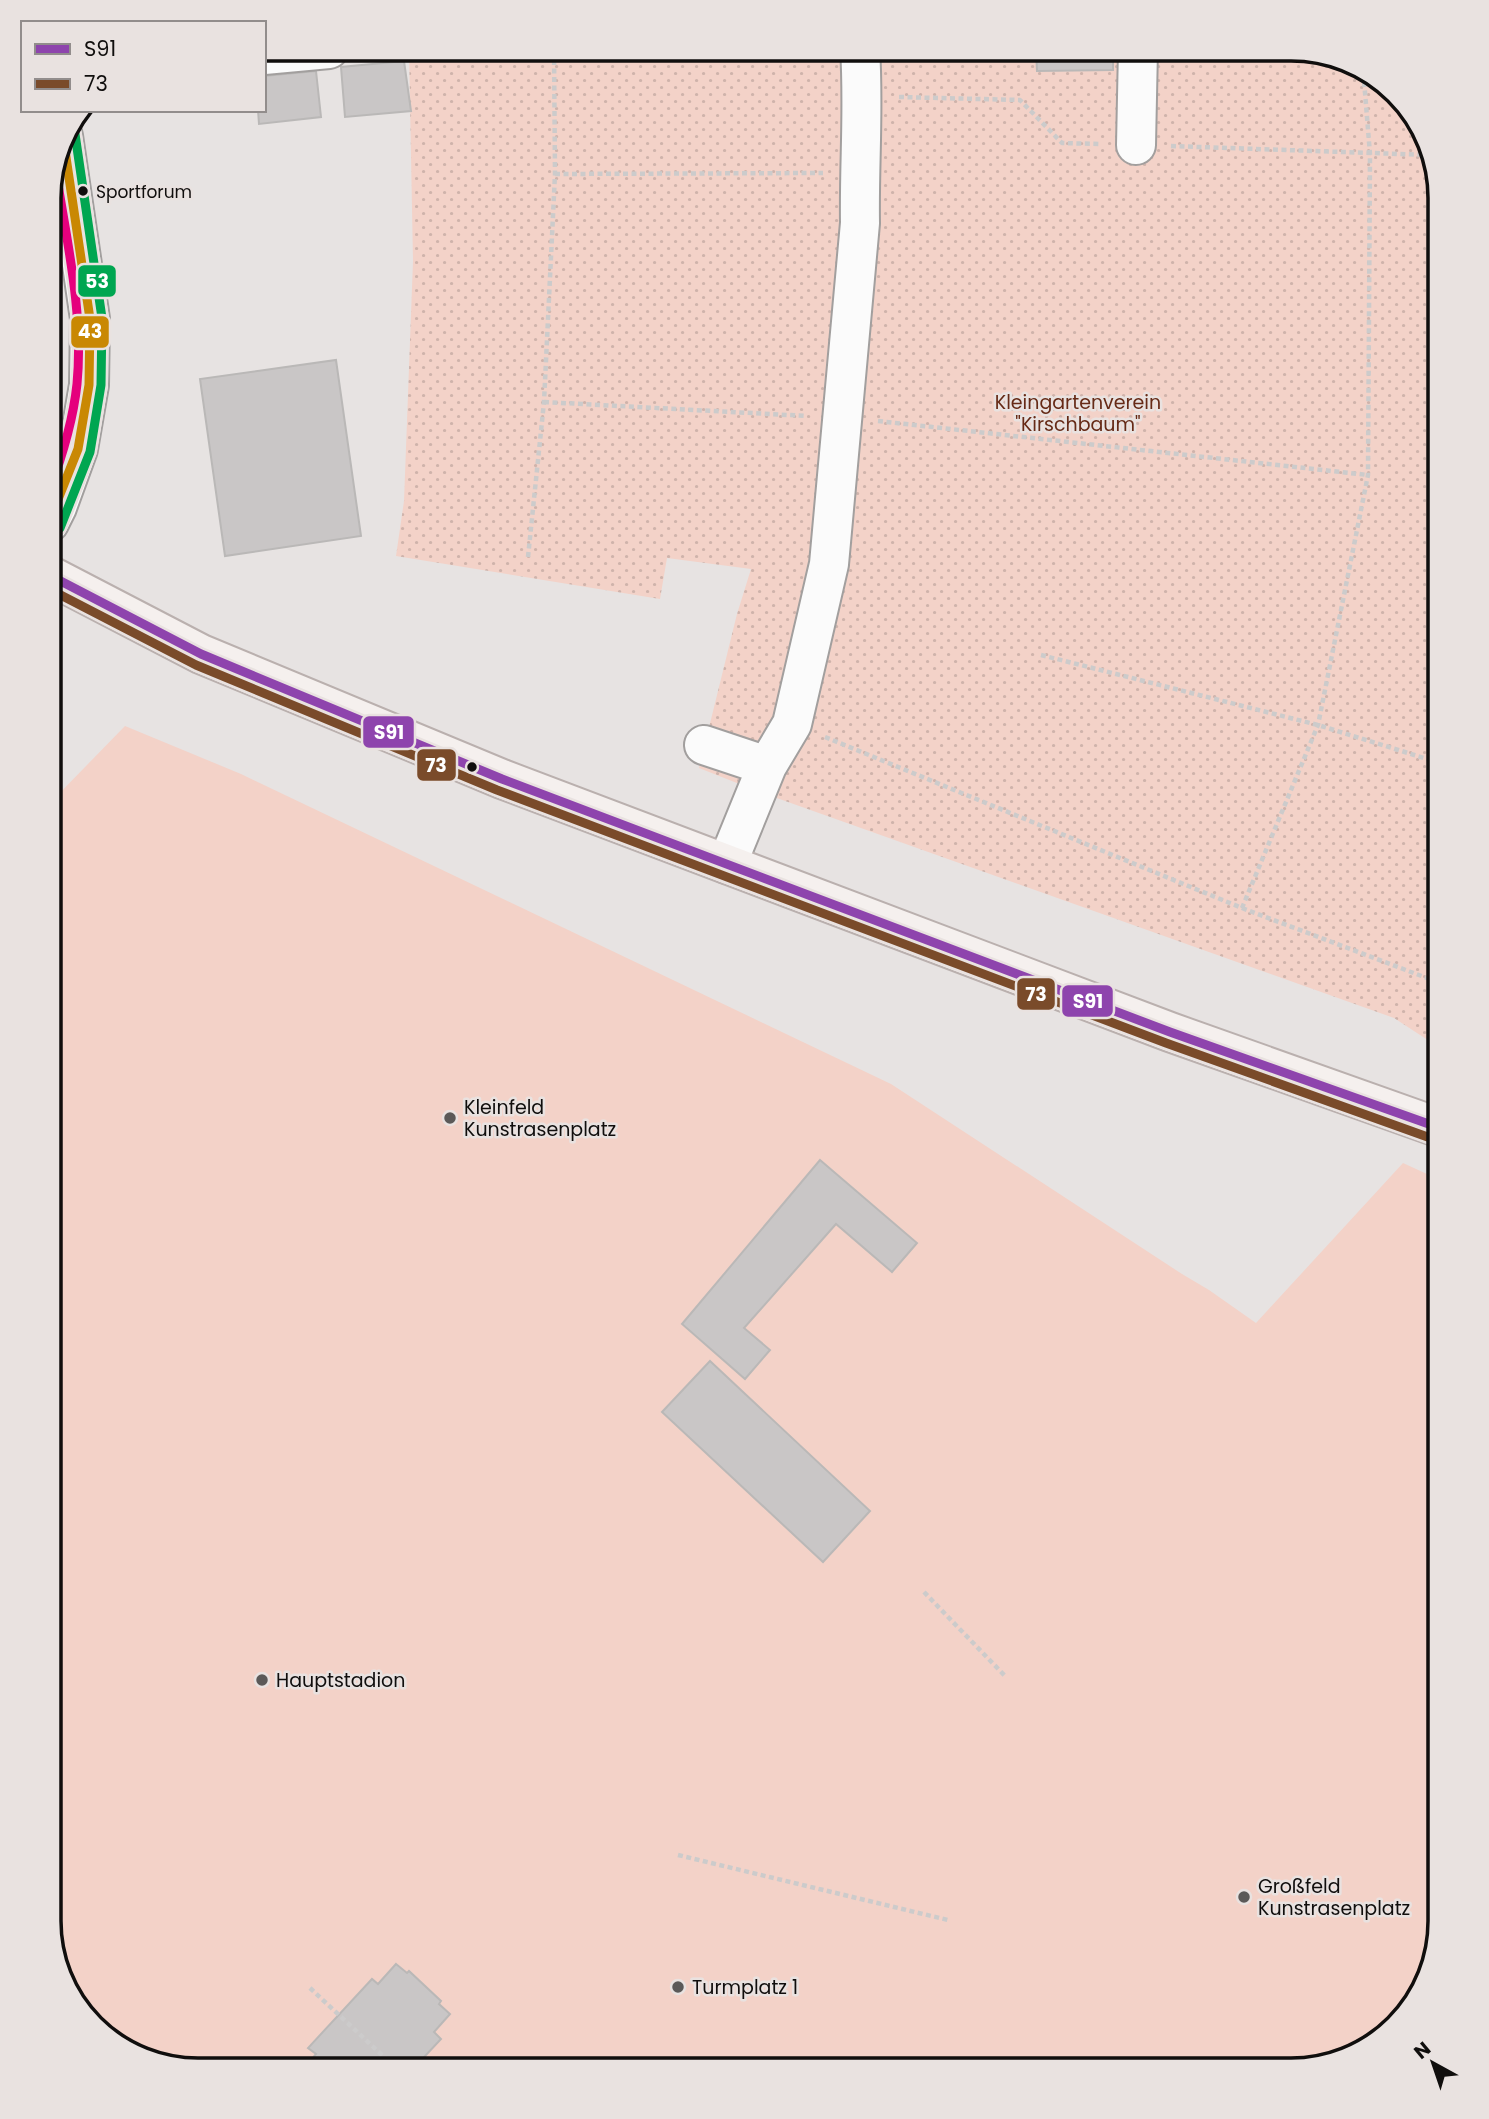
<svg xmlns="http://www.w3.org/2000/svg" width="1489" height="2119" font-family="Poppins,sans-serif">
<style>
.park{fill:#f3d2c8}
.garden{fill:url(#garden-dots)}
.building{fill:#c9c6c6;stroke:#bab8b7;stroke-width:2}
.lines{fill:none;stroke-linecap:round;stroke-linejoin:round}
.minor-casing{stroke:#a29f9e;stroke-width:42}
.major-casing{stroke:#bab0ae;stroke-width:42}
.path{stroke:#cccbcb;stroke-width:4.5;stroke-dasharray:5 3.5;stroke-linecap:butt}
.minor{stroke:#fbfbfb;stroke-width:38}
.major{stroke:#f5f0ee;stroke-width:38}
.bus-1-casing{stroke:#e9e2e0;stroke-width:14}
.bus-2-casing{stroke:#e9e2e0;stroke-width:14}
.bus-3-casing{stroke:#e9e2e0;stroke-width:14}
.bus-4-casing{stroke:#e9e2e0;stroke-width:14}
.bus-5-casing{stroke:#e9e2e0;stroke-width:14}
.bus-1{stroke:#8e44ad;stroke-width:9}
.bus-2{stroke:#7a4b2a;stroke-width:9}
.bus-3{stroke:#c98803;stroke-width:9}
.bus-4{stroke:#00a651;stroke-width:9}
.bus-5{stroke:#e5007d;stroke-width:9}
.bus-dot{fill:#100e0d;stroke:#e9e2e0;stroke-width:2.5}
.poi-dot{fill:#5b5958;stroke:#e9e2e0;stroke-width:2.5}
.labels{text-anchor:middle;stroke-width:5;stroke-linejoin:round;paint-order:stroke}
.bus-label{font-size:17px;fill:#100e0d;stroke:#e9e2e0;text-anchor:start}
.park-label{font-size:19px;fill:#662a16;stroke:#e9e2e0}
.poi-label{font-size:19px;fill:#100e0d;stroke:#e9e2e0;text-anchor:start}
.rim{fill:none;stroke:#100e0d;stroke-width:3.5}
.line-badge{stroke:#e9e2e0;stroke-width:2.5}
.badge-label{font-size:19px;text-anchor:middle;font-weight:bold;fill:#fff}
</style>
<defs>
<pattern id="garden-dots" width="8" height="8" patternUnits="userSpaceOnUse" patternTransform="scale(1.75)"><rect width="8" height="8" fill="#f3d2c8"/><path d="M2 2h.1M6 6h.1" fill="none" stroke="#cfb3ab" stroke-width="1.8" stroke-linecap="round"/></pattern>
</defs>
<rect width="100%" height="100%" fill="#e7e3e2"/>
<path class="park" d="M125 726 241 774 891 1084 1182 1274 1209 1290 1256 1323 1403 1163 1440 1180V1921L1420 1996 1366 2050 1291 2070H189L123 2050 69 1996 49 1921V804Z"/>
<path class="garden" d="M409 49H1300L1366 69 1420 123 1440 198V1048L1394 1018 757 791 699 768 737 614 751 569 667 558 660 599 396 556 404 501 413 261Z"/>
<path class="building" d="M1036 49H1113V70L1037 71Z
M404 61 411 111 345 117 341 67Z
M316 71 321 117 259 124 258 110H264V76Z
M336 360 361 536 225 556 200 379Z
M820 1160 917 1243 892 1272 836 1224 744 1328 770 1350 745 1379 682 1324Z
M710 1361 870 1511 823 1562 662 1412Z
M396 1964 407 1973 409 1971 441 2001 439 2004 450 2014 434 2032 441 2039 412 2070H303L316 2054 308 2048 372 1979 378 1984Z"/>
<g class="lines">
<g class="minor-casing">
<path id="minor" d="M264 55 329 49
M1136 145 1138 49
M49 523 57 507 78 449 89 385 90 319 63 136
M704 745 767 766
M727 864 767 766 792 724 829 564 860 223C859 165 864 107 860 49"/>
</g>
<g class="major-casing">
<path id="major" d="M49 575 201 654 502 779 1170 1032 1440 1128"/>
</g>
<path class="path" d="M899 97 1020 100 1062 143 1099 144
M1171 146 1429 155
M555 174 823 173
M544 402 807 416
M878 421 1368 475
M528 557 544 402 555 174 554 49
M1041 655 1318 725 1440 763
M825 737 1242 908 1318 725 1368 475 1370 154 1363 68
M1242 908 1440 983
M924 1592 1005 1676
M678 1855 948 1920
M310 1988 398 2070"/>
<use href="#minor" class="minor"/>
<use href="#major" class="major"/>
<g class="bus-1-casing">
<path id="bus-1" d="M49 575 201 654 502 779 1170 1032 1440 1128"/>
</g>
<g class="bus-2-casing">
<path id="bus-2" d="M49 589 196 665 497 790 1166 1043 1436 1140"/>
</g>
<g class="bus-3-casing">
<path id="bus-3" d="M49 522 78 449 89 385 90 319 63 137"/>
</g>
<g class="bus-4-casing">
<path id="bus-4" d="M60 528 90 452 101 385 102 318 75 134"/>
</g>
<g class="bus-5-casing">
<path id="bus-5" d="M49 492C62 457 73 422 77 384 84 312 66 238 55 166"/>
</g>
<use href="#bus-1" class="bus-1"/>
<use href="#bus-2" class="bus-2"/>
<use href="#bus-3" class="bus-3"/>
<use href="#bus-4" class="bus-4"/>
<use href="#bus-5" class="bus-5"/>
</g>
<g class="bus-dot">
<circle cx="83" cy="191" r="6"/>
<circle cx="472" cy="767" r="6"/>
</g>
<g class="poi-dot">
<circle cx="450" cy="1118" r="7"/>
<circle cx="262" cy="1680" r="7"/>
<circle cx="1244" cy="1897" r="7"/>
<circle cx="678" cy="1987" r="7"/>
</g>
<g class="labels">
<g class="bus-label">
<text x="96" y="198">Sportforum</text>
</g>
<g class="park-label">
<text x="1078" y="409">Kleingartenverein<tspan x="1078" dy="22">"Kirschbaum"</tspan></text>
</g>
<g class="poi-label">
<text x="464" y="1114">Kleinfeld<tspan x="464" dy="22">Kunstrasenplatz</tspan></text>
<text x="276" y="1687">Hauptstadion</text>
<text x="1258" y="1893">Großfeld<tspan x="1258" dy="22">Kunstrasenplatz</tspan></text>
<text x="692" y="1994">Turmplatz 1</text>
</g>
</g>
<path d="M0 0H1489V2119H0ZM198 61H1291A137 137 0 0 1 1428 198V1921A137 137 0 0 1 1291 2058H198A137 137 0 0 1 61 1921V198A137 137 0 0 1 198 61Z" fill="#e9e2e0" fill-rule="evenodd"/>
<path class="rim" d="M198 61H1291A137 137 0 0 1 1428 198V1921A137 137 0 0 1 1291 2058H198A137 137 0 0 1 61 1921V198A137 137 0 0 1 198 61Z"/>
<g class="line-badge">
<rect x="77" y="264" width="40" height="34" rx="7" fill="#00a651"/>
<rect x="70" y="315" width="40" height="34" rx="7" fill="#c98803"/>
<rect x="362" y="715" width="53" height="34" rx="7" fill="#8e44ad"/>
<rect x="416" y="748" width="41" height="34" rx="7" fill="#7a4b2a"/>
<rect x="1016" y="977" width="40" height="34" rx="7" fill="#7a4b2a"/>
<rect x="1061" y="984" width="53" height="34" rx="7" fill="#8e44ad"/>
</g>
<g class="badge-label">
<text x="97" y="288">53</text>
<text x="90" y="338">43</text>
<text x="389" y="739">S91</text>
<text x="436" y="772">73</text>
<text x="1036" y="1001">73</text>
<text x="1088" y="1008">S91</text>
</g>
<rect x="21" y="21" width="245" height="91" fill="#e9e2e0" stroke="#928d8c" stroke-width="2"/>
<rect x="35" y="44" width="35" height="10" fill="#8e44ad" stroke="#928d8c" stroke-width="2"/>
<text x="84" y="56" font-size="21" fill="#100e0d">S91</text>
<rect x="35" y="79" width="35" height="10" fill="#7a4b2a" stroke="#928d8c" stroke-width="2"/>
<text x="84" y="91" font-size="21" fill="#100e0d">73</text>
<g transform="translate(1433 2063) rotate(320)" stroke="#e9e2e0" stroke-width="5" paint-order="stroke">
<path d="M0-5L12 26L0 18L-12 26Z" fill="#100e0d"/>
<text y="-10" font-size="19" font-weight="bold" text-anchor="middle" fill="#100e0d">N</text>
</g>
</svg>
